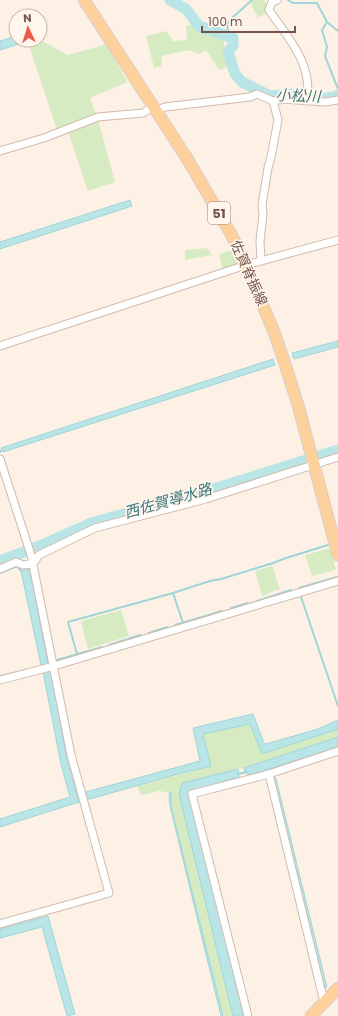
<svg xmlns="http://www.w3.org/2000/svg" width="338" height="1016" font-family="Poppins,'Noto Sans JP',sans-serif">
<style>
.green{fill:#d7ebc3}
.water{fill:#b9e5e7;stroke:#9fd5d9}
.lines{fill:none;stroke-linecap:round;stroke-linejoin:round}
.stream{stroke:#9fd5d9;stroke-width:2}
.river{stroke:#b9e5e7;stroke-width:11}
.minor-casing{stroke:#d1baad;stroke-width:9}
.primary-casing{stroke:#d9cfcc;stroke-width:13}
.minor{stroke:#fff;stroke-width:7}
.primary{stroke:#fdd09c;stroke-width:11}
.labels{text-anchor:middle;stroke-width:3.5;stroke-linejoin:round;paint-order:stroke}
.shield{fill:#fff6ec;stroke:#9f857a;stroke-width:1}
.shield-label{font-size:13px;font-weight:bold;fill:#765549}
.street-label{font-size:14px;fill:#765549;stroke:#fff6ec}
.water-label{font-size:15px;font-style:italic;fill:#3c777c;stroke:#fff6ec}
</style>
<rect width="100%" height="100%" fill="#fdf1e5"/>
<path class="green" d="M253 0H264L267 4 266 13 258 18 251 5Z
M191 25 207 34 224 39V52L227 67 219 70 206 50 199 54 189 50 162 56 161 66 154 68 146 36 167 31 173 41 187 40 186 26Z
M34 40H40L68 55 107 44 127 82 90 98 97 116 57 130 28 42Z
M98 120 115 182 88 191 68 132Z
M207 248 212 255 185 260V250Z
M231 250 238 265 223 270 219 255Z
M330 548 336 570 312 576 305 555Z
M272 566 280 589 262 596 255 571Z
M121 610 129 636 88 649 81 621Z
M251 724 262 754 338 729V737L257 764 182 784 179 794 233 1016H223L171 806V793L159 791 141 795 137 786 211 766 202 734Z"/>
<path class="water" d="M16 36V40H32L0 50V41Z
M130 200 132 206 0 249V242Z
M338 341V347L294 359 292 353Z
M273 359 275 365 3 452 1 448Z
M24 569 30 570 48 664 41 665 21 571Z
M49 671 52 677 67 760 79 802 0 827V819L70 797 61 764 43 672Z
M253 714 264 743 266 744 318 729 338 720V729L262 754 250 724 203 734 211 766 178 774 90 799H87L86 792 200 761 193 728Z
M338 737V747L250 775 245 772 244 768Z
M238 769 239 777 191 791 190 794 244 1016H233L179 794 182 783Z
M276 779 327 987 324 989 273 780Z
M169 793H171V806L223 1016H221L170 806Z
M48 916 75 1014 67 1016 42 927 0 938V929Z"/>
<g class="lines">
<path class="stream" d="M288 0 293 3H317L327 22 322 30 327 47 325 56 338 89
M327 22 338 31
M229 37 227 24 233 17 252 0
M0 452 2 450
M0 573 17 566 21 571
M299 588 337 577
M173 593 183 623
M301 597 338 706
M257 601 291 590
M231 608 248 603
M175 625 222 611
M149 633 167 627
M109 645 140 635
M77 654 68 622 173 593 210 581 221 579 273 563 286 558 328 545
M57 660 102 647
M272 769 275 779
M238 774 247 772"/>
<path class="river" d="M170 0 186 9 199 26 233 38V45L228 52 235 74 242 82 270 96 290 94 320 99 335 97 338 95
M0 561 42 545 91 523 201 493 338 450"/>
<g class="minor-casing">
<path id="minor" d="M277 0 272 2 269 10C289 39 313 64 307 101
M157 110 165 107 250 97 257 94 273 101 283 99 325 102 338 100
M0 151 44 138 98 117 143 113 154 106
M261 261 260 241 263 214 262 205 268 168 271 157 278 120 273 101
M0 346 246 265 338 240
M0 459 31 555 71 755 109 893 0 924
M0 569 16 562 23 565 33 564 39 555 95 528 206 499 338 457
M0 680 54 666 338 581
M269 774 324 1002
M248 1016 192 794 269 774 338 751"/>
</g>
<g class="primary-casing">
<path id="primary" d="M84 0 188 160 231 234 246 265 274 332 283 358 298 405 338 555
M311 1016 338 988"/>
</g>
<use href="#minor" class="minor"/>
<use href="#primary" class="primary"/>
</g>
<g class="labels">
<rect class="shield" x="208" y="202" width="22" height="22" rx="3"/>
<g class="shield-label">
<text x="219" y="218">51</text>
</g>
<g class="street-label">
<text transform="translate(249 273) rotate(66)" y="5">佐賀脊振線</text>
</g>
<g class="water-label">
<text transform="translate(298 96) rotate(2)" y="5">小松川</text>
<text transform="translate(168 501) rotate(-16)" y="5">西佐賀導水路</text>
</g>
</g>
<g transform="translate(28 28) rotate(356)"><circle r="19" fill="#fff6ec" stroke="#c8b6ab"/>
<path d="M0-3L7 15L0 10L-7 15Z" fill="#e95c47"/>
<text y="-6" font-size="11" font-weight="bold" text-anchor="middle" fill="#765549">N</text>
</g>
<path d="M202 26v6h93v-6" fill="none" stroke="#765549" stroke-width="2"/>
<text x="208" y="26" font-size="12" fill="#765549" stroke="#fff6ec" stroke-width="3" paint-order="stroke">100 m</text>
</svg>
